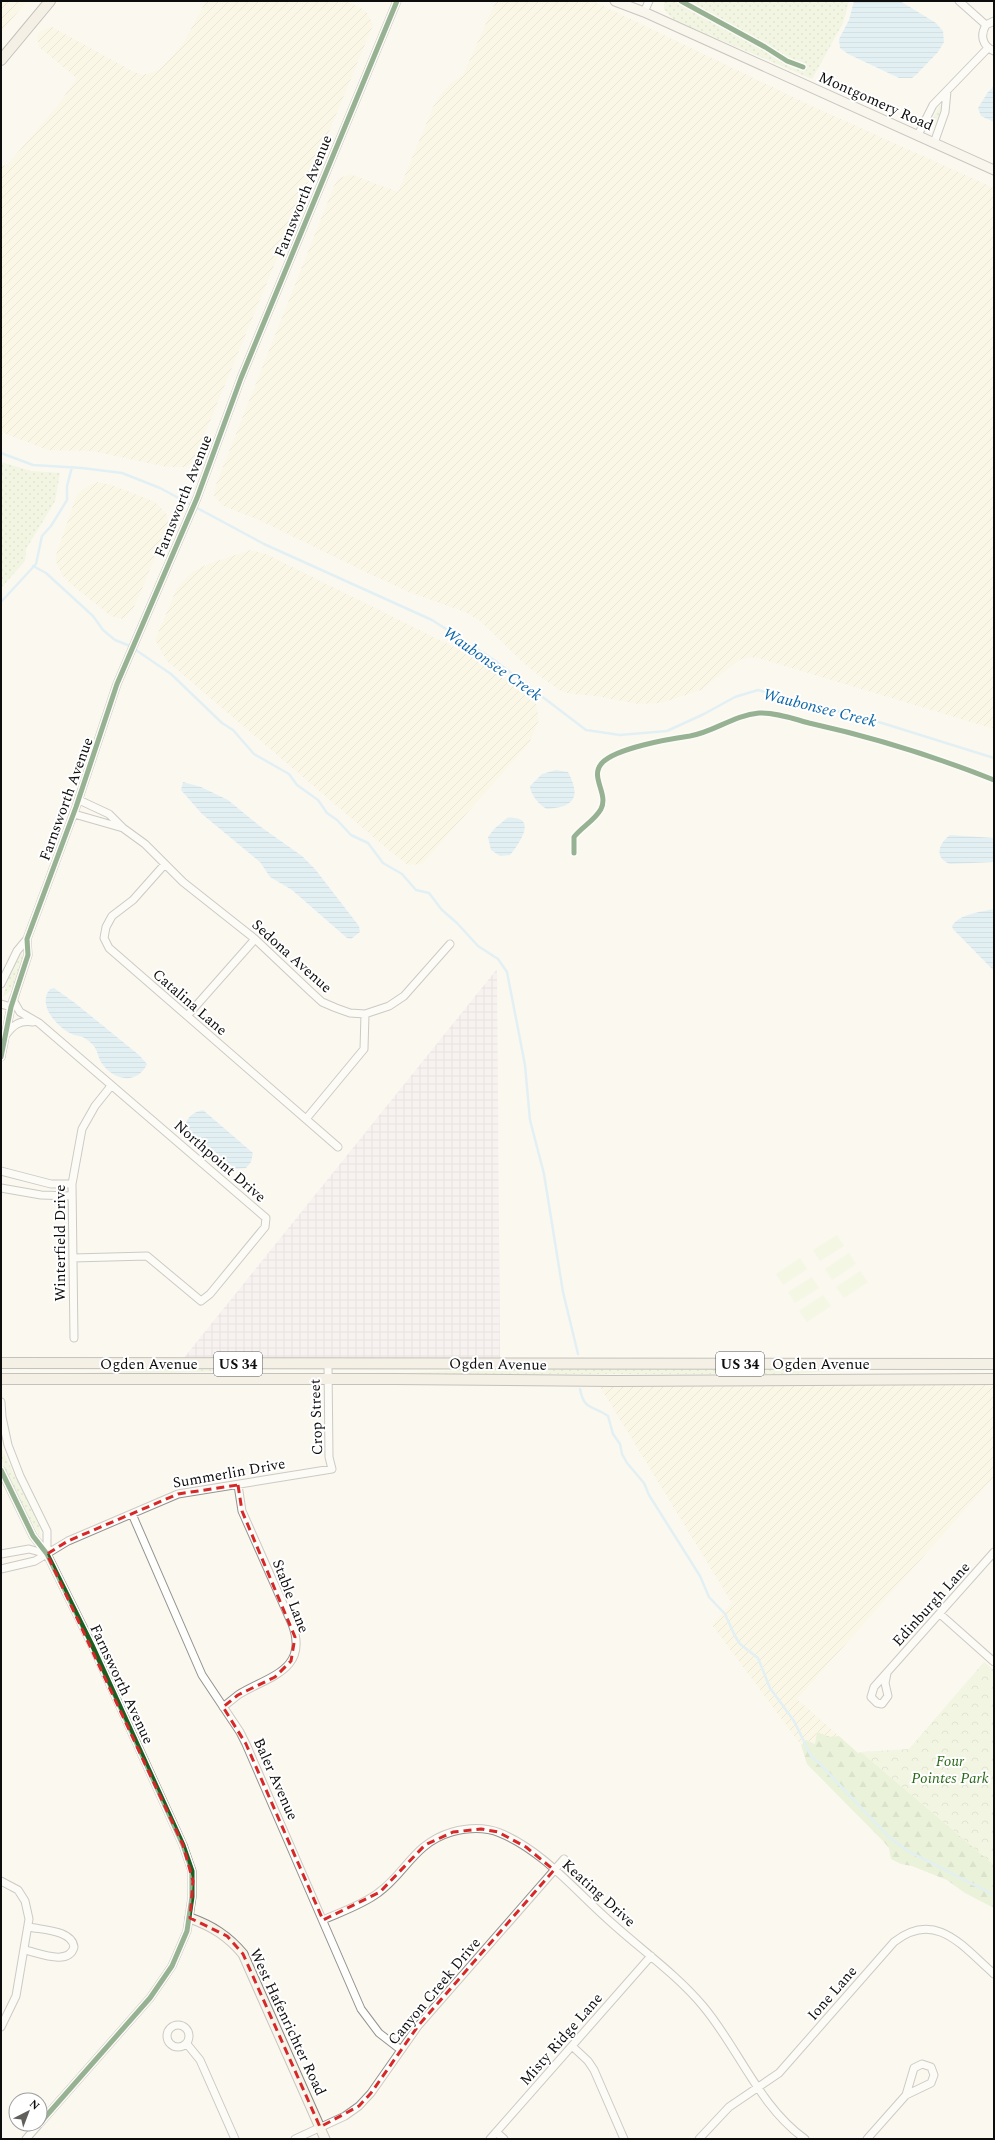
<svg xmlns="http://www.w3.org/2000/svg" width="995" height="2140" font-family="Spectral,serif">
<style>
.industrial{fill:url(#industrial-grid)}
.farmland{fill:url(#farmland-furrows)}
.grass{fill:url(#grass-dots)}
.forest{fill:url(#forest-firs)}
.park{fill:url(#park-crowns)}
.pitch{fill:#eef5d8}
.water{fill:url(#water-rules)}
.lines{fill:none;stroke-linecap:round;stroke-linejoin:round}
.stream{stroke:#c4e6f8;stroke-width:2.5}
.street-casing{stroke:#94938f;stroke-width:9}
.secondary-casing{stroke:#8b8986;stroke-width:11}
.primary-casing{stroke:#81807c;stroke-width:12}
.street{stroke:#fefefd;stroke-width:7}
.secondary{stroke:#f5f3e8;stroke-width:9}
.primary{stroke:#ede7d7;stroke-width:10}
.cycleway-casing{stroke:#fff;stroke-width:8}
.cycleway{stroke:#1b5e20;stroke-width:5}
.marked{fill:none;stroke:#d62828;stroke-width:3;stroke-dasharray:8 5;stroke-linejoin:round}
.labels{text-anchor:middle;stroke-width:4;stroke-linejoin:round;paint-order:stroke}
.shield{fill:#fff;stroke:#565656;stroke-width:1}
.shield-label{font-size:14px;font-weight:bold;fill:#0d0d0d}
.street-label{font-size:15px;fill:#0d0d0d;stroke:#fff}
.park-label{font-size:15px;font-style:italic;fill:#2a6918;stroke:#fff}
.water-label{font-size:16px;font-style:italic;fill:#0c66a8;stroke:#fff}
</style>
<defs>
<pattern id="industrial-grid" width="8" height="8" patternUnits="userSpaceOnUse"><rect width="8" height="8" fill="#f2ebee"/><path d="M0 4h8M4 0v8" fill="none" stroke="#cec8cb"/></pattern>
<pattern id="farmland-furrows" width="10" height="10" patternUnits="userSpaceOnUse"><rect width="10" height="10" fill="#f9f5db"/><path d="M-1 1l2-2M0 10L10 0M9 11l2-2" fill="none" stroke="#d4d1bb"/></pattern>
<pattern id="grass-dots" width="8" height="8" patternUnits="userSpaceOnUse"><rect width="8" height="8" fill="#e4f1ce"/><path d="M2 2h.1M6 6h.1" fill="none" stroke="#c2cdb0" stroke-width="1.8" stroke-linecap="round"/></pattern>
<pattern id="forest-firs" width="22" height="20" patternUnits="userSpaceOnUse"><rect width="22" height="20" fill="#d4eabc"/><path d="M5 1l3.5 6h-7zM16 11l3.5 6h-7z" fill="#b5c8a0"/></pattern>
<pattern id="park-crowns" width="20" height="18" patternUnits="userSpaceOnUse"><rect width="20" height="18" fill="#e4f1ce"/><path d="M2 6a3 3 0 1 1 6 0M12 15a3 3 0 1 1 6 0" fill="none" stroke="#c2cdb0"/></pattern>
<pattern id="water-rules" width="6" height="5" patternUnits="userSpaceOnUse"><rect width="6" height="5" fill="#c4e6f8"/><path d="M0 2.5h6" fill="none" stroke="#a7c4d3"/></pattern>
</defs>
<rect width="100%" height="100%" fill="#fbf8f0"/>
<path class="industrial" d="M497 969 500 1359H183L315 1195Z"/>
<path class="farmland" d="M1 1H27L1 32Z
M206 1H346L361 8 368 14 373 25 198 450 193 461 187 467H167L92 451 48 450 1 432V167L8 164 58 105 77 78 39 47 37 36 40 31 52 27 134 72 142 75 150 73 160 69 183 44Z
M496 1H593L812 106 994 188V729L759 658 750 657 741 659 701 690 661 703 638 704 596 696 571 694 559 690 529 668 479 620 465 612 409 592 370 574 259 520 223 506 214 496 215 487 334 186 338 179 350 174 398 192 433 107 442 93 452 82 463 75Z
M98 482 112 485 155 502 166 513 169 523 137 601 132 610 123 619 111 616 72 585 63 576 56 562V555L76 497 84 488Z
M250 550 266 554 456 648 490 668 536 704 539 720 529 743 422 864 408 865 391 852 167 661 155 640 177 588 192 572 208 564Z
M994 1384V1477L797 1699 839 1736 830 1737 817 1732 815 1744 809 1741 802 1742 801 1745 712 1625 732 1603 599 1385Z"/>
<path class="grass" d="M664 1H849L843 23 812 79 674 20 664 9Z
M940 105 943 106V108L934 125 931 121Z
M1 462 31 471 60 473 55 501 26 549 25 561 1 588Z
M21 952 23 956C19 966 15 993 3 996L17 953Z
M872 1368 792 1374H409V1373L486 1369Z
M178 1369 248 1370 145 1374 84 1373Z
M1 1448 39 1525 41 1538 28 1516 2 1462Z"/>
<path class="forest" d="M817 1732 830 1737 839 1736 858 1753 861 1752 994 1865V1908L965 1893 947 1880 912 1866 901 1864 891 1859 889 1848 884 1842 807 1764 801 1745 806 1740 815 1744Z"/>
<path class="park" d="M984 1662 994 1670V1865L861 1752 909 1749Z"/>
<path class="pitch" d="M837 1235 844 1246 820 1261 813 1250Z
M849 1253 856 1264 832 1280 825 1269Z
M800 1258 807 1269 783 1285 776 1274Z
M860 1271 868 1282 844 1298 836 1287Z
M812 1277 819 1288 795 1303 788 1292Z
M823 1295 831 1306 807 1322 799 1311Z"/>
<path class="water" d="M854 1H900L936 23 943 31 944 42 938 52 917 74 912 78H899L848 54 840 48 839 39 849 20Z
M994 86V122L981 116 978 108 988 92Z
M556 770 568 772C581 797 575 807 547 809 540 806 530 794 530 786L542 774Z
M183 782 201 787 228 800 261 827 302 856 315 869 359 926 360 932 351 939 347 938 292 890 270 877 260 862 202 814 181 790Z
M507 818C539 815 520 843 510 855L500 856 491 850 488 837 494 829Z
M950 835 994 838V862L950 864C934 858 938 844 950 835Z
M994 909V971L953 929 952 926C959 914 981 912 994 909Z
M54 988 75 1003 139 1055 147 1064C137 1086 112 1080 101 1062 97 1055 98 1049 91 1043 80 1033 79 1038 70 1033 56 1026 37 1004 50 989Z
M203 1110 253 1153 251 1162 246 1168 235 1169C228 1163 221 1156 213 1150 202 1141 195 1145 185 1129 185 1118 193 1112 203 1110Z"/>
<g class="lines">
<path class="stream" d="M1 453 33 465 82 468 122 473 160 488 264 544 432 620 494 660 586 730 620 735 667 731 704 714 735 697 758 690 882 723 994 758
M33 566 46 573 93 616 103 630 115 640 130 646 171 674 222 723 233 730 254 754 289 774 297 785 318 800 327 813 337 820 351 835 368 843 383 863 402 874 416 890 429 893 442 910 457 923 478 946 498 959 507 972 525 1065 530 1120 544 1174 563 1292 578 1354
M1 602 36 564 42 536 51 526 67 500V486L72 467
M580 1389C584 1411 593 1405 608 1416L613 1434 620 1444 622 1454 627 1463 644 1483 649 1495 700 1576 709 1597 725 1614 735 1636 740 1644 758 1658 770 1688 794 1721 811 1756 819 1763 888 1836 908 1851 994 1895"/>
<g class="street-casing">
<path id="street" d="M959 1 986 25
M644 12 649 1
M994 21 986 25C980 35 982 46 994 51
M918 135 933 105 988 48
M934 143 945 112 947 91
M79 800 109 814 123 828 145 844 183 882 255 939 310 991 322 1002 336 1008 350 1013 365 1014 389 1006 404 996 450 944
M74 814 123 828
M165 864 133 900 112 916 106 927 104 938 109 948 338 1147
M1 984 17 951 27 939
M13 1000 20 1012 39 1023 266 1218 265 1227 210 1294 201 1301 147 1256 73 1258
M1 1004 11 1007
M187 1016 255 939
M5 1036C13 1025 19 1020 33 1022
M1 1057 11 1007 28 955 27 939 76 807 117 684 197 498 241 378 397 1
M306 1119 364 1049 365 1014
M1 1171 51 1184H72
M1 1188 41 1195 71 1196
M74 1338 72 1184 82 1129 95 1106 111 1086
M1 1402 2 1417 8 1445 20 1476 47 1531V1554
M1 1470 33 1536 47 1554 92 1645 183 1845 192 1871V1897L187 1931 172 1966 150 1998 40 2123
M132 1514 202 1675 240 1732 246 1744 361 2009 379 2033 401 2050
M1 1554 29 1549 47 1554
M1 1569 35 1561 68 1541 178 1494 332 1469 329 1457 328 1364
M940 1614 994 1662
M887 1673 885 1683 888 1696 882 1704 877 1703 871 1697 874 1687 994 1552
M223 1707C228 1703 233 1699 238 1695 266 1677 310 1671 292 1624L242 1511 238 1485
M1 1881 18 1890 25 1901 29 1919 16 1996 1 2027
M323 1920C341 1912 362 1905 378 1893 406 1873 414 1843 452 1832 467 1828 485 1827 500 1833 544 1851 577 1893 613 1924 643 1951 677 1975 703 2006 739 2049 759 2106 805 2139
M25 1950C39 1953 69 1966 74 1947 72 1930 42 1930 29 1927
M167 2036a11 11 0 1 1 22 0a11 11 0 1 1-22 0Z
M187 2044 200 2060 235 2139
M572 2046 588 2061 594 2070 624 2139
M496 2132 504 2139
M26 2139 39 2124
M295 2139 345 2116 359 2106 371 2093 418 2026 564 1859
M490 2139 651 1956
M699 2139 729 2107 779 2073 894 1942C936 1909 963 1947 994 1974
M867 2139 906 2095 931 2083 934 2075 931 2067 922 2064 914 2068 906 2095"/>
</g>
<g class="secondary-casing">
<path id="secondary" d="M615 1 644 12 994 170
M190 1918C212 1926 228 1936 243 1954L325 2139"/>
</g>
<g class="primary-casing">
<path id="primary" d="M1 60 50 1
M1 1363 994 1364
M1 1379H395L613 1381 994 1379"/>
</g>
<use href="#street" class="street"/>
<use href="#secondary" class="secondary"/>
<use href="#primary" class="primary"/>
<g class="cycleway-casing">
<path id="cycleway" d="M681 1 765 47 787 61 803 67
M574 853V837C582 827 595 820 601 809 609 793 589 777 602 763 616 748 669 739 690 736 714 732 734 715 759 713 775 712 794 719 809 723 872 737 934 756 994 780
M1 1057 11 1007 28 955 27 939 76 807 117 684 197 498 241 378 397 1
M1 1470 33 1536 47 1554 92 1645 183 1845 192 1871V1897L187 1931 172 1966 150 1998 40 2123"/>
</g>
<use href="#cycleway" class="cycleway"/>
</g>
<path d="M0 0H995V2140H0ZM238 1485 242 1511 295 1637 291 1661 275 1677 238 1695 223 1707 246 1744 323 1920 380 1892 425 1845 453 1832 481 1829 498 1832 526 1847 554 1870 418 2026 371 2093 359 2106 320 2127 243 1954 227 1936 190 1918 193 1881 183 1845 47 1554 68 1541 178 1494Z" fill="#fbf8f0" fill-opacity=".55" fill-rule="evenodd"/>
<path class="marked" d="M238 1485 242 1511 295 1637 291 1661 275 1677 238 1695 223 1707 246 1744 323 1920 380 1892 425 1845 453 1832 481 1829 498 1832 526 1847 554 1870 418 2026 371 2093 359 2106 320 2127 243 1954 227 1936 190 1918 193 1881 183 1845 47 1554 68 1541 178 1494Z"/>
<g class="labels">
<g class="shield">
<rect x="214" y="1352" width="48" height="24" rx="3"/>
<rect x="716" y="1352" width="48" height="24" rx="3"/>
</g>
<g class="shield-label">
<text x="238" y="1369">US 34</text>
<text x="740" y="1369">US 34</text>
</g>
<g class="street-label">
<text transform="translate(876 101) rotate(24)" y="5">Montgomery Road</text>
<text transform="translate(303 196) rotate(-68)" y="5">Farnsworth Avenue</text>
<text transform="translate(183 496) rotate(-68)" y="5">Farnsworth Avenue</text>
<text transform="translate(66 799) rotate(-70)" y="5">Farnsworth Avenue</text>
<text transform="translate(292 956) rotate(42)" y="5">Sedona Avenue</text>
<text transform="translate(190 1002) rotate(41)" y="5">Catalina Lane</text>
<text transform="translate(220 1161) rotate(41)" y="5">Northpoint Drive</text>
<text transform="translate(60 1243) rotate(-90)" y="5">Winterfield Drive</text>
<text x="149" y="1369">Ogden Avenue</text>
<text transform="translate(498 1364) rotate(1)" y="5">Ogden Avenue</text>
<text x="821" y="1369">Ogden Avenue</text>
<text transform="translate(316 1417) rotate(-92)" y="5">Crop Street</text>
<text transform="translate(229 1473) rotate(-10)" y="5">Summerlin Drive</text>
<text transform="translate(291 1596) rotate(69)" y="5">Stable Lane</text>
<text transform="translate(931 1604) rotate(-48)" y="5">Edinburgh Lane</text>
<text transform="translate(122 1684) rotate(65)" y="5">Farnsworth Avenue</text>
<text transform="translate(276 1779) rotate(66)" y="5">Baler Avenue</text>
<text transform="translate(599 1893) rotate(42)" y="5">Keating Drive</text>
<text transform="translate(434 1991) rotate(-50)" y="5">Canyon Creek Drive</text>
<text transform="translate(832 1993) rotate(-49)" y="5">Ione Lane</text>
<text transform="translate(288 2022) rotate(65)" y="5">West Hafenrichter Road</text>
<text transform="translate(561 2039) rotate(-49)" y="5">Misty Ridge Lane</text>
</g>
<g class="park-label">
<text x="950" y="1766">Four<tspan x="950" dy="17">Pointes Park</tspan></text>
</g>
<g class="water-label">
<text transform="translate(493 663) rotate(35)" y="6">Waubonsee Creek</text>
<text transform="translate(820 707) rotate(14)" y="6">Waubonsee Creek</text>
</g>
</g>
<rect width="995" height="2140" fill="none" stroke="#0d0d0d" stroke-width="4"/>
<g transform="translate(28 2112) rotate(42)"><circle r="19" fill="#ffffff" stroke="#9e9e9e"/>
<path d="M0-3L7 15L0 10L-7 15Z" fill="#605f5c"/>
<text y="-6" font-size="11" font-weight="bold" text-anchor="middle" fill="#0d0d0d">N</text>
</g>
</svg>
